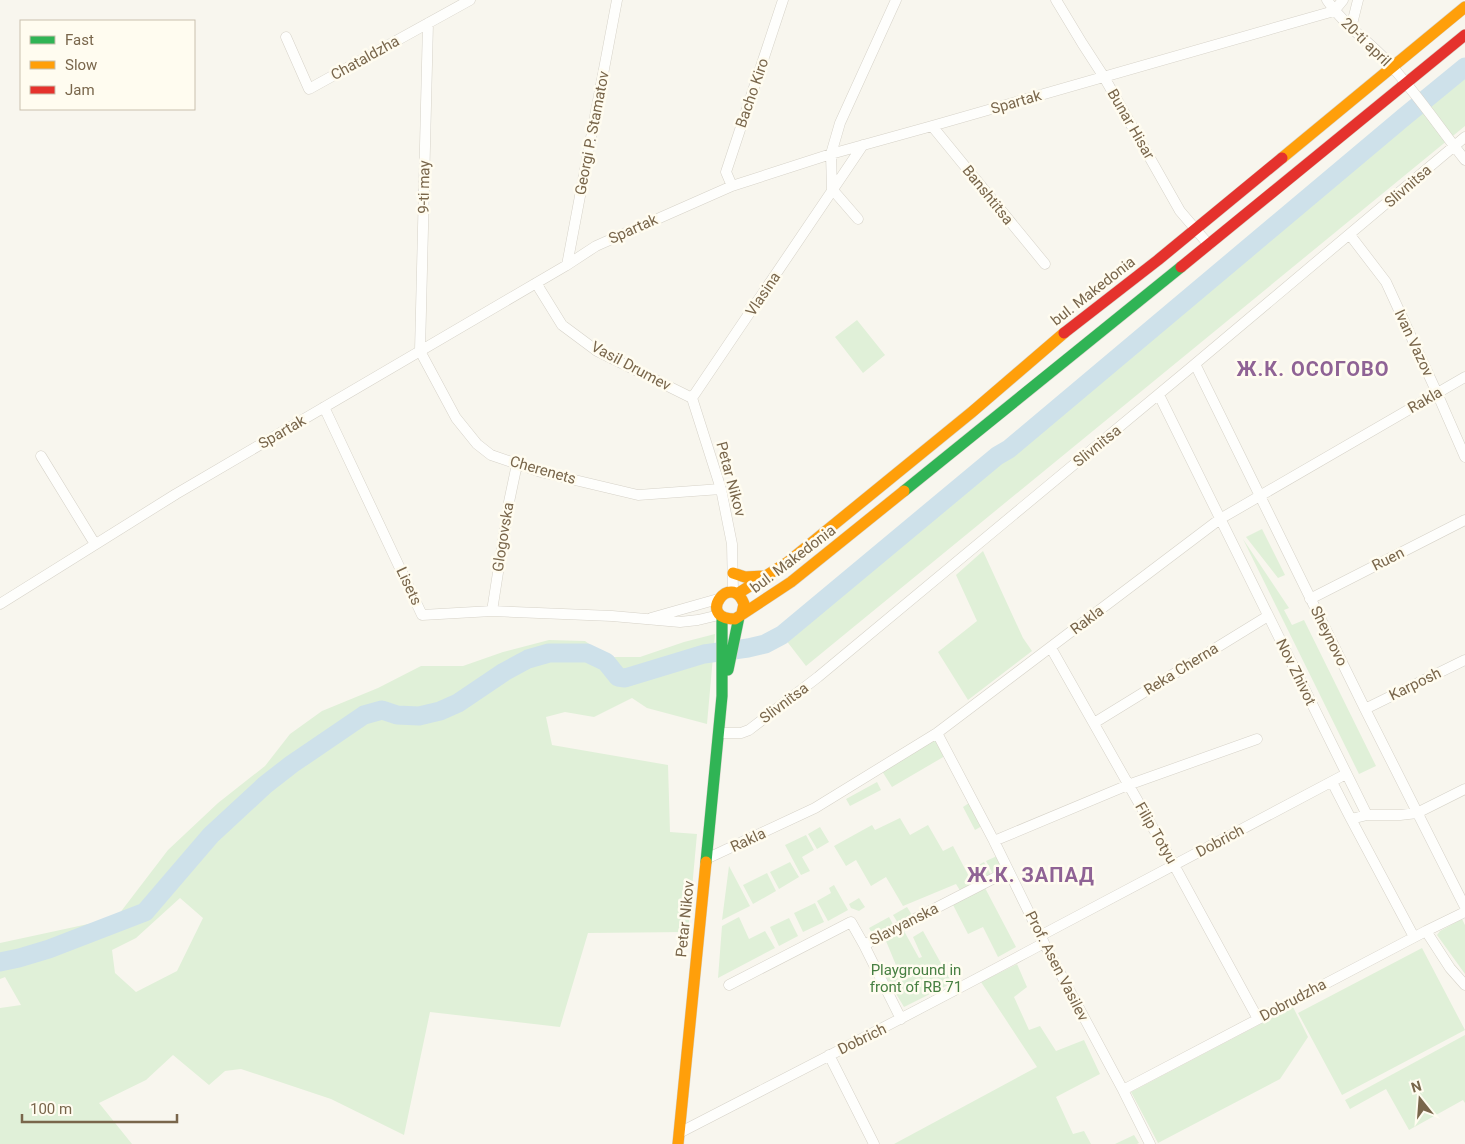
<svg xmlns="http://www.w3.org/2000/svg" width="1465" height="1144" font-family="Roboto,sans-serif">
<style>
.green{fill:#e0f0d8;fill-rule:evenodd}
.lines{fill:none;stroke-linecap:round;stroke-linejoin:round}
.river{stroke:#cee1ea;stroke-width:19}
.street-casing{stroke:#d6d2c8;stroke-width:11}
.fast-casing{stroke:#d6d2c8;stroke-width:12}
.slow-casing{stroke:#d6d2c8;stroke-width:12}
.jam-casing{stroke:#d6d2c8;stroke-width:12}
.street{stroke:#fefefc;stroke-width:10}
.fast{stroke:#30b455;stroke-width:11}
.slow{stroke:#ff9f0a;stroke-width:11}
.jam{stroke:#e5322d;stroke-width:11}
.labels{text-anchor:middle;stroke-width:5;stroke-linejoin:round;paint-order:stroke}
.street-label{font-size:15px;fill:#79664b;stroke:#fffcf0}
.park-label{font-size:15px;fill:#477f42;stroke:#fffcf0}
.district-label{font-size:20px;font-weight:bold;letter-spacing:1px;fill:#8f6395;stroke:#fffcf0}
</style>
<rect width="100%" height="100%" fill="#f8f6ee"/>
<path class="green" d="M1465 67V126L806 666 782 635Z
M857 320 885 355 863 373 835 337Z
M1262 529 1285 575 1278 578 1246 537Z
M1243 539 1289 608 1284 610 1292 625 1304 620 1376 766 1359 774Z
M983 551 1023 638 1032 651 968 700 938 652 977 621 956 575Z
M715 634 707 724 647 708 632 698 594 717 565 712 546 717 552 745 668 765 670 832 697 834 688 932 588 933 560 1027 430 1012 404 1135 331 1099 241 1069 225 1071 209 1085 173 1055 146 1080 99 1103 132 1144H0V1008L21 1005 5 977 0 979V943L116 918 168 850 218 803 265 766 290 734 322 711 378 688 421 666H463L503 652 549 640 585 641 607 657H640L684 642ZM180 898 203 918 177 971 136 992 115 973 112 950 136 938Z
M935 739 945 756 892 787 882 771Z
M877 782 881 790 850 806 846 799Z
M969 803 982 826 975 830 963 807Z
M900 818 910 835 928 825 943 851 953 846 974 886 961 892 956 884 903 906 886 877 871 886 856 860 846 866 834 846 872 825 875 830Z
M820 827 829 842 817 849 808 834Z
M806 835 814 850 802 857 810 871 801 875 785 845Z
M997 856 1005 871 994 876 986 861Z
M790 862 799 877 779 889 770 872Z
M984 862 992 877 977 885 970 870Z
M729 866 750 906 722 920Z
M767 873 776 891 753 904 743 885Z
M834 885 848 910 828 921 817 901 831 893 829 888Z
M984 886 1016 947 998 957 983 927 968 934 952 903Z
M859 898 865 907 859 911 851 908 849 904Z
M815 903 824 922 803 932 794 913Z
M907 907 912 915 898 923 893 915Z
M739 917 749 939 765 931 775 948 718 978 722 926Z
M889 917 894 926 874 937 869 928Z
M789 918 798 936 779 946 770 927Z
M1462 919 1465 925V974L1437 935 1440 931Z
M904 931 919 958 922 957 913 937 923 931 952 983 904 1007 886 977 898 970 886 941Z
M1422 948 1465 1030 1342 1095 1298 1013Z
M1017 964 1027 987 1014 997 1029 1030 1040 1026 1056 1051 1084 1040 1100 1074 1056 1097 1073 1134 1084 1131 1091 1144H894L1037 1067 981 982Z
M1293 1007 1308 1037 1280 1079 1158 1143 1131 1092Z
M1465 1035V1103L1463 1100 1409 1130 1386 1089 1350 1109 1345 1100Z
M1134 1135 1139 1143 1137 1144H1115Z"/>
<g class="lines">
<path class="river" d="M0 962 19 958 49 949 145 912 211 835 265 785 292 764 364 715 382 710 397 715 419 716 440 711 458 703 504 672 528 659 549 653H587L606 662 618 677 625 678 704 654 748 648 765 644 782 635 997 456 1009 449 1404 117 1465 67"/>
<g class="street-casing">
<path id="street" d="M1056 0 1082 43 1104 77 1180 211 1209 245
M1327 0C1343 24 1367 40 1386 60 1415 91 1439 127 1465 160
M1334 11 1343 0
M428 23 420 351 456 418 477 444 491 455 541 472 638 495 721 489
M1351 28 1358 0
M286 37 309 89 470 0
M932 126 1045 264
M732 186 726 172 783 0
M832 189 831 154 840 123 896 0
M832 189 858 219
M1350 235 1386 282 1437 393 1465 457
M567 265 617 0
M536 283 562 325 597 351 692 398
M1195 364 1365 709 1465 907
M1159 395 1367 815 1351 819 1414 937
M692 398 863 145
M692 398 721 489 732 544 733 592
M324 407 422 615 492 611 612 616 680 622 698 620 719 615
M41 456 95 544
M1310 599 1465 520
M0 604 176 494 567 265 596 246 732 186 831 154 932 126 1334 11
M492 611 509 502 517 464
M651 618 718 599
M1051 648 1174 865 1258 1019
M1365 709 1465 660
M1094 723 1268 616
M719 733H741L749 730 818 677 1189 369 1465 137
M937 733 994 841 1044 943 1123 1090 1150 1144
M1332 782 1351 819
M1367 815H1400L1417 813 1465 789
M994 841 1128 785 1257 739
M706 859 815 808 937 733 1220 519 1465 377
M1426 931 1450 968 1465 985
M1040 936 1346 774
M864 945 901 1019
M729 985 851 922 864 945 1008 871
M829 1055 874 1144
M1123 1090 1426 931 1465 912
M679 1133C801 1070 923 1008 1044 943"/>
</g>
<g class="fast-casing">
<path id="fast" d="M904 491 1181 267
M728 670 739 617
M706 862 722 696V617"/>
</g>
<g class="slow-casing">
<path id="slow" d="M1282 158 1465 7
M733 573 745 577 765 576
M737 594 788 562 972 412 1064 333
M742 613 744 604C731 570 695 619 735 619L791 582 904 491
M678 1144 706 862"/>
</g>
<g class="jam-casing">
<path id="jam" d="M1181 267 1465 35
M1064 333 1158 260 1282 158"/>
</g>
<use href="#street" class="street"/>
<use href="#fast" class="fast"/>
<use href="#slow" class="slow"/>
<use href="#jam" class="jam"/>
</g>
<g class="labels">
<g class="street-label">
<text transform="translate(1366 42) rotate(44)" y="5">20-ti april</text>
<text transform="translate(365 58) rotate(-29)" y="5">Chataldzha</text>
<text transform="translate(752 93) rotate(-71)" y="5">Bacho Kiro</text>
<text transform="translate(1016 102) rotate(-16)" y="5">Spartak</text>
<text transform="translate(1131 124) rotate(60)" y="5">Bunar Hisar</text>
<text transform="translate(592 133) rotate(-79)" y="5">Georgi P. Stamatov</text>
<text transform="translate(1408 186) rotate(-41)" y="5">Slivnitsa</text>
<text transform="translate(424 187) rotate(-89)" y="5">9-ti may</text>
<text transform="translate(988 195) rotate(51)" y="5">Banshtitsa</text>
<text transform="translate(633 229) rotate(-24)" y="5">Spartak</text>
<text transform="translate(1093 291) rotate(-38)" y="5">bul. Makedonia</text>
<text transform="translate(763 294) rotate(-56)" y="5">Vlasina</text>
<text transform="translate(1414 343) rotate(65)" y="5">Ivan Vazov</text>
<text transform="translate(631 366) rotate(28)" y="5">Vasil Drumev</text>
<text transform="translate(1425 400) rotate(-30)" y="5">Rakla</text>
<text transform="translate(282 432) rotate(-30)" y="5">Spartak</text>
<text transform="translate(1097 446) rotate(-39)" y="5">Slivnitsa</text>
<text transform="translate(543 470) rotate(16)" y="5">Cherenets</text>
<text transform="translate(731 479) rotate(75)" y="5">Petar Nikov</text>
<text transform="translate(503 537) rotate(-81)" y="5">Glogovska</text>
<text transform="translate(793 559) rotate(-37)" y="5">bul. Makedonia</text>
<text transform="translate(1388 559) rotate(-27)" y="5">Ruen</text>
<text transform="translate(409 586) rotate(65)" y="5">Lisets</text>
<text transform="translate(1087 620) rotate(-37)" y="5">Rakla</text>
<text transform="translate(1329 636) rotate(64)" y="5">Sheynovo</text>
<text transform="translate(1181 669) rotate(-32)" y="5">Reka Cherna</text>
<text transform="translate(1296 672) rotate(64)" y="5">Nov Zhivot</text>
<text transform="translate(1415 684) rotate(-26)" y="5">Karposh</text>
<text transform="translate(784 703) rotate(-37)" y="5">Slivnitsa</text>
<text transform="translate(1156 833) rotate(60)" y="5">Filip Totyu</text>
<text transform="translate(748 840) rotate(-25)" y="5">Rakla</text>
<text transform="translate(1220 841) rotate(-28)" y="5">Dobrich</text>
<text transform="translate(685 919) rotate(-84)" y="5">Petar Nikov</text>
<text transform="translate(904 924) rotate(-27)" y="5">Slavyanska</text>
<text transform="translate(1057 966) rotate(63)" y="5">Prof. Asen Vasilev</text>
<text transform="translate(1293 1000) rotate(-28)" y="5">Dobrudzha</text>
<text transform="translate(862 1039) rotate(-26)" y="5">Dobrich</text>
</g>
<g class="park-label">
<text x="916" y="975">Playground in<tspan x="916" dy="17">front of RB 71</tspan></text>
</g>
<g class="district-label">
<text x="1313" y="376">Ж.К. ОСОГОВО</text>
<text x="1031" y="882">Ж.К. ЗАПАД</text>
</g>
</g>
<rect x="20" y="20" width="175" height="90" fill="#fffcf0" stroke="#c9c0ae"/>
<rect x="30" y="36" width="25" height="8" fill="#30b455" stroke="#c9c0ae"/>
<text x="65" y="45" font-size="15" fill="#79664b">Fast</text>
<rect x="30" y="61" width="25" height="8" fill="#ff9f0a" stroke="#c9c0ae"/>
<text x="65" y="70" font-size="15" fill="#79664b">Slow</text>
<rect x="30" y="86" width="25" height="8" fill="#e5322d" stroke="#c9c0ae"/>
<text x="65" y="95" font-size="15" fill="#79664b">Jam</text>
<g transform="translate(1420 1099) rotate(343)" stroke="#fffcf0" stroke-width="4" paint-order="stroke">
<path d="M0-4L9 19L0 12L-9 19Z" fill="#79664b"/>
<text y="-8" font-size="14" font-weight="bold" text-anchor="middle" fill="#79664b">N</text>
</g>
<path d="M22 1114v8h155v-8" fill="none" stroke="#79664b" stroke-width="2.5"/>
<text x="30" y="1114" font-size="15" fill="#79664b" stroke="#fffcf0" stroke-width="4" paint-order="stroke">100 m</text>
</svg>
